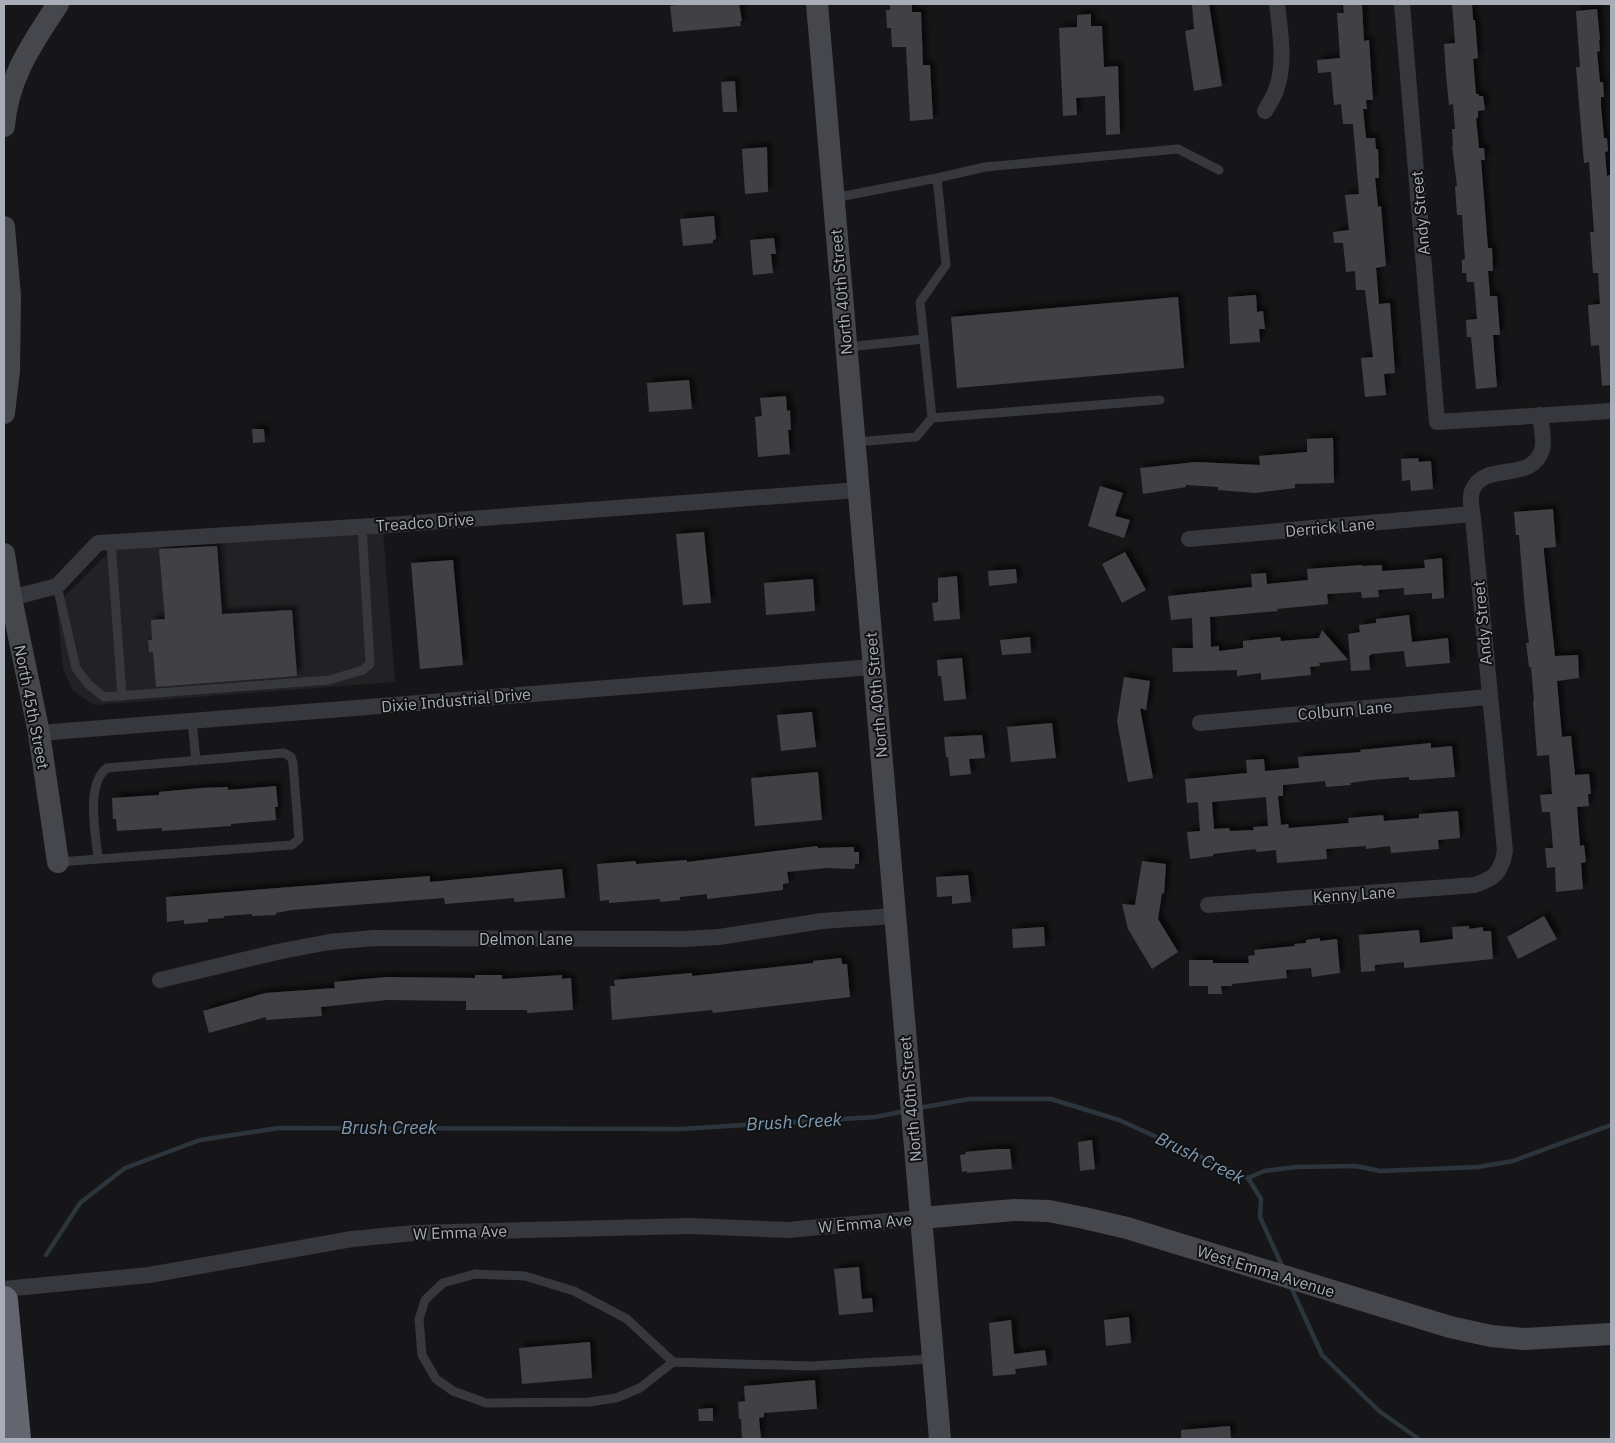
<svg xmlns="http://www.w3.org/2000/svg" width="1615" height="1443" font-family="'IBM Plex Sans',sans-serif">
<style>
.built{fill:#222225}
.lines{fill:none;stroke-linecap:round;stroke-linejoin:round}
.stream{stroke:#2c353c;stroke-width:4.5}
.building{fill:#404145;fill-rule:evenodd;filter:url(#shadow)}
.lane{stroke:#37383d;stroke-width:9}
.street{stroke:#37383d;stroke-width:16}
.secondary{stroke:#45474d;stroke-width:22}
.highway{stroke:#63666e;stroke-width:28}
.labels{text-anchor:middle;stroke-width:4;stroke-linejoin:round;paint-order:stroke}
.street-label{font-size:16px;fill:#a8adb8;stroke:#111113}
.water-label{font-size:18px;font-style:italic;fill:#7f9bb3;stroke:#111113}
</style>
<defs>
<filter id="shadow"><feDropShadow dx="4.5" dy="-4.5" stdDeviation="2.5" flood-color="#0009"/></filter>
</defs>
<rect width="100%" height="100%" fill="#161618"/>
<path class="built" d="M383 531 395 682 94 705 73 691 63 669 57 604 111 550Z"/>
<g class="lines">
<path class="stream" d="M919 1108 969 1099H1051L1119 1120 1248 1178 1261 1199 1260 1217 1283 1268
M1248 1178 1264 1171 1296 1167 1356 1166 1380 1171 1478 1167 1513 1161 1611 1125
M46 1255 80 1203 125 1168 200 1140 279 1128 681 1129 875 1117 906 1111
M1291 1287 1322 1355 1379 1411 1419 1439"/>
</g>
<path class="building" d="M675 4H739L742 21H740L741 26 673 32 670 6 675 5Z
M890 4H912V12H921L923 65H930L933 119 910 121 906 47H892L891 28H887L886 10H890Z
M1192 4H1209L1222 86 1194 91 1185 31 1194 29Z
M1343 4H1362L1364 41 1369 40 1373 100H1366L1367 109H1363L1366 138H1375L1376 149H1378L1379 178H1375L1378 207 1381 206 1386 266 1376 268 1379 304 1390 303 1395 373 1384 374 1386 395 1365 397 1361 358 1373 357 1365 290H1356L1355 271 1346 272 1343 243H1334L1333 232 1349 230 1345 195 1359 194 1353 124H1343L1341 104 1334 105 1331 72 1318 73 1317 60 1340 58 1337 13H1344Z
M1452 4H1472L1473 20H1475L1478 58 1473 59 1476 94H1479V96H1483L1485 110 1478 111V118H1476L1479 148H1484L1485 160H1481L1488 248H1492L1493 271H1488L1490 296H1497L1500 335H1493L1497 387 1476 389 1471 337H1467L1466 320 1477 319 1474 282H1467L1466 273H1462V260L1465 259 1463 231 1462 215H1457L1455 186H1457L1452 146H1453L1452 129H1455L1453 104 1449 105 1446 75 1444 44 1455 43Z
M1597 9 1600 40H1599L1600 51 1597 52 1600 82H1603L1604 97H1601V107L1604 138H1607L1608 151 1605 152 1607 176 1610 175 1611 192V385L1602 386 1599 345 1591 346 1588 305 1600 304 1598 273H1593L1590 232H1594L1589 162 1584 163 1576 67H1580L1576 11Z
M1091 14V26H1102L1104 67 1118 66 1120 134 1106 135 1105 96 1076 98 1077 115 1063 116 1059 28 1077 27V15Z
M735 81 737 112H723L721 82Z
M767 147 768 192 745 194 742 149Z
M714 216 716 239 713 240V243L683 246 680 219Z
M774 238 776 254H771L773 273 753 275 750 240Z
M1256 295 1257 312 1263 311 1265 329H1259L1260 342 1230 344 1228 297Z
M1178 297 1184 368 957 388 951 317Z
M689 380 692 409 649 412 647 383Z
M786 396 787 411 790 410 791 430H788L790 454 758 457 755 417 762 416 760 398Z
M252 429H264L265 442 253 443Z
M1333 438 1334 483 1295 484V488L1255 493 1218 490V487L1186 485V487L1143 494 1140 468 1196 462 1260 465 1259 456 1307 452V439Z
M1418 458 1419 462 1431 461 1433 489 1411 491 1410 480 1402 481 1401 459Z
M1100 486 1123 493 1115 516 1130 520 1124 538 1088 526Z
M1553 509 1556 547 1544 548V553L1555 656 1578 655 1579 678 1557 681 1562 737 1571 736 1575 775 1589 774 1591 794H1588L1589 806 1577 807 1580 846 1584 845 1586 862 1581 863 1583 889 1556 892 1555 867 1547 868 1545 848H1553L1550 812H1542L1540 795 1552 794 1549 755 1537 756 1533 701H1534L1531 667H1529L1526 643H1529L1525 610 1519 535H1516L1514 512Z
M704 532 711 603 683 605 676 534Z
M217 546 222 614 292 610 297 676 156 687 153 652H149L148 640H152L151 620 165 619 159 549Z
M1125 552 1146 590 1122 603 1102 564Z
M1442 558 1444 598 1432 599V593L1404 595V588L1378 590 1379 597 1362 598 1361 592 1327 594 1328 604 1277 609 1278 611 1210 617 1211 647 1219 646V651L1243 648V641L1280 637 1281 641 1319 638 1322 630 1348 660 1319 663 1320 666 1310 667 1311 675 1261 680V673L1237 676V670L1173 672 1172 648H1193L1192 618 1171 620 1168 596 1252 587 1251 574 1266 573 1267 584 1308 580 1307 569 1362 565V566L1382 565V571L1425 568 1424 560Z
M453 560 463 665 420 669 411 563Z
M1016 569 1017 583 989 586 988 571Z
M957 576 960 619 934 621 932 603 938 602V578Z
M813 579 815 611 766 615 764 583Z
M1409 615 1412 642 1448 638 1450 663 1406 667 1404 651 1372 654 1369 656 1370 670 1351 671 1348 634 1360 632 1359 625 1376 623V619Z
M1030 637 1031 653 1002 655 1000 640Z
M962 658 966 699 944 701 941 676H938L937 660Z
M1124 677 1150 681 1146 710 1140 708 1153 778 1128 782 1117 721Z
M812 712 816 747 781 751 777 715Z
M1052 723 1056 758 1011 762 1007 727Z
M982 735 985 758 969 759 971 774 950 776 948 757H946L944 737Z
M1431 743V748L1452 746 1455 777 1416 780H1409V777L1371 780 1350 783 1351 785 1326 787 1325 781 1283 785V796H1278L1281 825 1288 824 1289 828 1349 823 1348 818 1383 815 1384 821 1419 818V814L1458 811 1460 838 1438 840 1439 849 1391 853 1390 846 1366 849V846L1326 849 1327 859 1277 863 1276 850 1257 852 1255 849 1213 854V856L1190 859 1187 832 1200 831 1198 802 1187 803 1185 779 1247 773 1246 760 1264 759 1265 771 1299 768 1298 757 1361 752 1360 750ZM1266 797 1268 826 1253 827 1254 830 1230 831 1229 828 1214 829 1212 802Z
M818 772 822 820 755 826 751 778Z
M276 786 278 807H275L276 820 231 824V826L162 831V828L117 831 116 819H113L112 798 159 795V792L201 788 228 787V790Z
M817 846 818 848 854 847V852H859V864H855V868L853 869 826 868 787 872 789 883 783 884V890L707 899V894L680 897V900L660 902V899L609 903V900L600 901 597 864 636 861V864L687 860V862Z
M1142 861 1166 864 1164 894 1162 893 1158 919 1178 952 1152 969 1128 929 1122 904 1135 905Z
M562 869 565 898 514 902V898L445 904 444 898 292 910 276 913V915L252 916V914L224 916V918L208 919V922L184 924V920L167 922 166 897 430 876V882Z
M968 875 971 902 952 904V896L937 897 936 877Z
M1544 916 1557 939 1518 959 1507 937Z
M1469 926V929L1483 927V931H1491L1493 959 1404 968V962L1375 965V971L1361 972 1359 935 1419 930 1420 943 1453 939 1452 927Z
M1044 927 1045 946 1013 948 1012 929Z
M1320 938V941L1337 939 1340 973 1312 977 1311 968 1286 970 1287 978 1232 984V986H1221L1222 994H1208V986H1189V960H1213V963H1249L1248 956 1255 955 1254 950 1295 946 1294 944 1306 943V940Z
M841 958 842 964H847L850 997 713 1013 712 1010 612 1020 610 986H615L614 980 692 973V976L813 963V961Z
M475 975H502V979L562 975V979L571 978 573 1010 527 1013V1010H466V1001L387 1000 321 1007 322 1016 266 1020V1017L209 1033 203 1011 265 993 335 988 334 982 386 977 475 978Z
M1092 1140 1095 1169 1080 1171 1078 1142Z
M997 1149H1010L1012 1169 967 1173V1171L962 1172 960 1155 966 1154 965 1152Z
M859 1267 862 1299 872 1298 873 1312 839 1315 834 1269Z
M1129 1317 1131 1343 1106 1346 1104 1320Z
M1011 1320 1014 1354 1045 1350 1047 1365 1015 1369 1016 1374 993 1376 989 1323Z
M590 1342 592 1378 522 1384 519 1348Z
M815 1380 817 1409 764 1413V1417L759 1418 761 1439H742L741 1419H739L738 1402 745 1401 744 1386Z
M713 1408V1421H699L698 1409Z
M1230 1426 1231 1439H1181V1430Z"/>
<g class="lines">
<path class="lane" d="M937 178 985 167 1178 149 1219 170
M834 198 937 178 946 265 920 302 932 418 1160 400
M848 347 924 339
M856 442 916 437 932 418
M111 542 122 696
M57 586 76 668 88 684 104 697 329 680 363 670 370 664 362 527
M192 721 196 761
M58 862 292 845 299 839 293 763 291 757 284 753 107 768C85 784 96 835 98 859
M673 1362 640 1388 616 1398 589 1402 486 1403 453 1391 436 1379 422 1355 419 1319 425 1300 443 1283 475 1274 525 1276 574 1291 627 1319 673 1362 810 1366 932 1359"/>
<path class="street" d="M1402 4 1437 422 1611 411
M1265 111C1269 104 1274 97 1276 90 1286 64 1280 31 1277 4
M1189 539 1472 514
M11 598 57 586 98 543 389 525 858 490
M1200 723 1489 697
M39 733 873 667
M1208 905 1475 885C1495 878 1501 873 1505 851L1473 518C1472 510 1469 499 1472 491 1484 460 1531 484 1542 450 1545 440 1541 426 1540 415
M160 980 277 952 329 942 374 938 685 939 719 937 822 921 894 916
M4 1289 149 1275 352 1239 414 1233 690 1226 787 1230 921 1218"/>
<path class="secondary" d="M817 4 940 1439
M4 126C8 77 32 44 58 4
M4 227 10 296 9 371 4 413
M4 554 11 598 39 733 58 862
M921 1218 1014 1210 1049 1211 1084 1218 1127 1228 1450 1327 1491 1336 1524 1339 1611 1334"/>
<path class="highway" d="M4 1300 17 1439"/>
</g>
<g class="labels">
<g class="street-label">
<text transform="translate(1420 213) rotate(-95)" y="6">Andy Street</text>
<text transform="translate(841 292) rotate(-95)" y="6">North 40th Street</text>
<text transform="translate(425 522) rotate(-4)" y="6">Treadco Drive</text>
<text transform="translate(1330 527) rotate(-5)" y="6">Derrick Lane</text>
<text transform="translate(1482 623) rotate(-95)" y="6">Andy Street</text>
<text transform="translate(876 695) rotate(-95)" y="6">North 40th Street</text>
<text transform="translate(456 700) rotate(-5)" y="6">Dixie Industrial Drive</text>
<text transform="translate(32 707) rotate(79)" y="6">North 45th Street</text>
<text transform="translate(1345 710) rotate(-5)" y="6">Colburn Lane</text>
<text transform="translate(1354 894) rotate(-4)" y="6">Kenny Lane</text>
<text x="526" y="945">Delmon Lane</text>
<text transform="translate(910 1099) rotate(-95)" y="6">North 40th Street</text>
<text transform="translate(865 1223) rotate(-5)" y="6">W Emma Ave</text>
<text transform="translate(460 1232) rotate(-2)" y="6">W Emma Ave</text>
<text transform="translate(1266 1271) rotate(17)" y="6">West Emma Avenue</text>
</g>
<g class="water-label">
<text transform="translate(794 1122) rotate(-3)" y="6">Brush Creek</text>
<text x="389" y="1134">Brush Creek</text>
<text transform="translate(1200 1158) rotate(26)" y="6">Brush Creek</text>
</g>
</g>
<rect width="1615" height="1443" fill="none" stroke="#a8adb8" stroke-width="10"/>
</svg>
